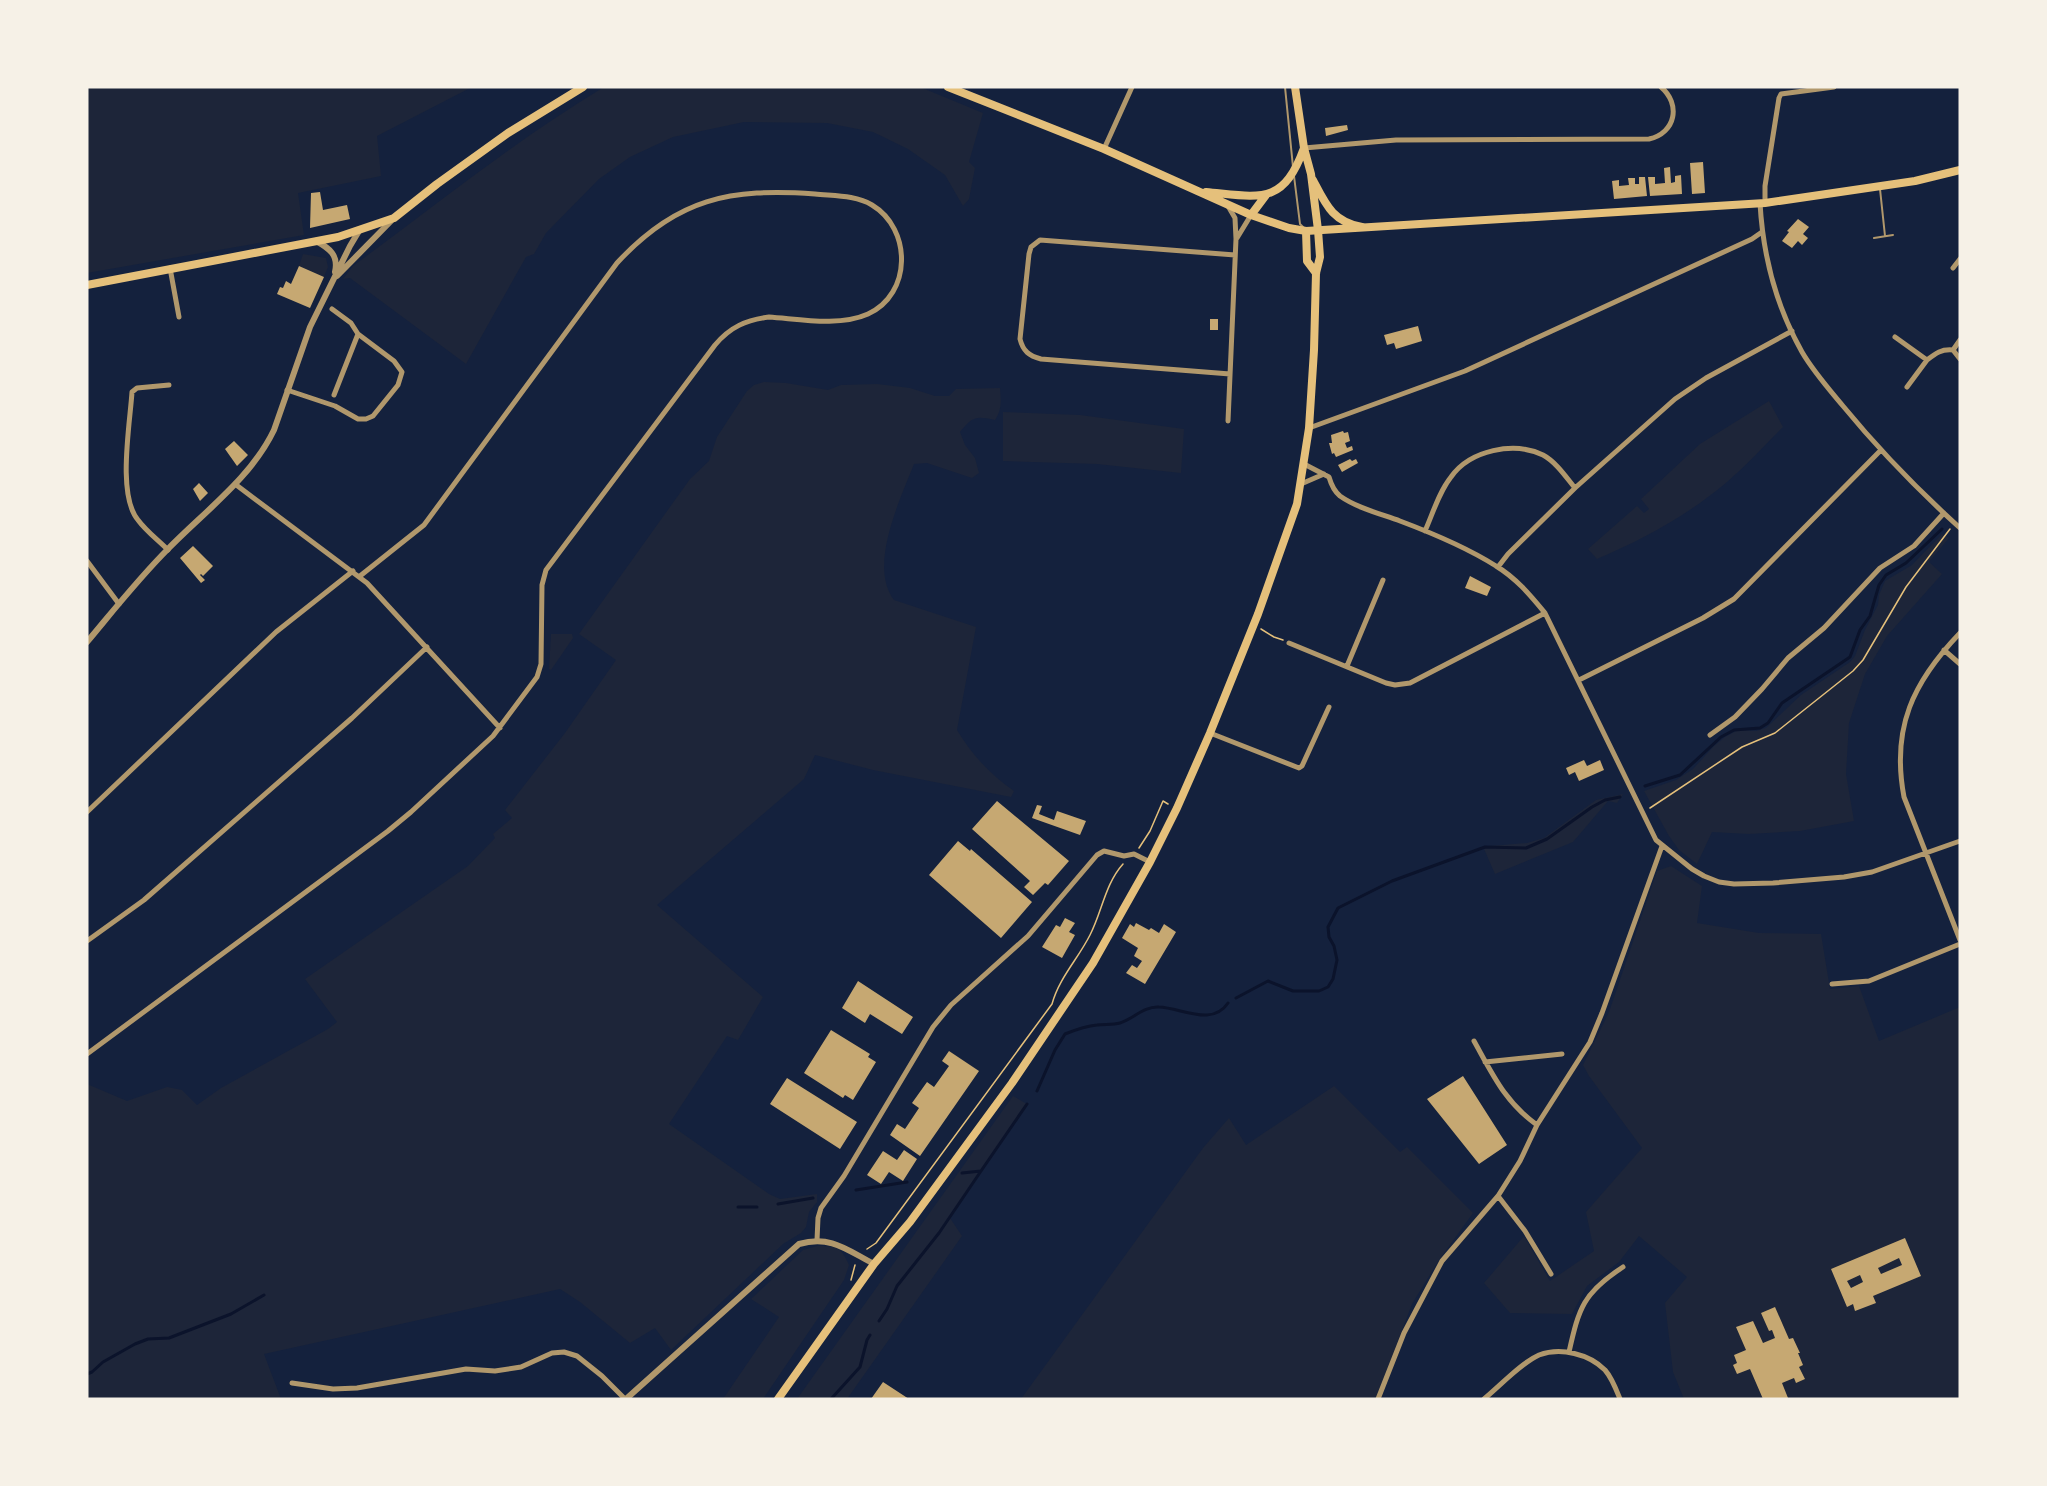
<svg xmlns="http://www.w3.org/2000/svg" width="2047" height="1486" font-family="'Varela Round',sans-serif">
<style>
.green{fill:#1d2539}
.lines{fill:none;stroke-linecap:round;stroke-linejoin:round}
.stream{stroke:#0b132b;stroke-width:3}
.building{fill:#c6a872;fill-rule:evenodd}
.path{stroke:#e5c07b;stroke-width:1.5}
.service{stroke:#b1986c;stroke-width:2}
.minor{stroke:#b1986c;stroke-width:5}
.tertiary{stroke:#b1986c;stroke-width:6}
.secondary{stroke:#e5c07b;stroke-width:8}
.trunk{stroke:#e5c07b;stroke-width:8}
</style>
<rect width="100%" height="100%" fill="#14213d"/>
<path class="green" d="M87 87H472L377 136 381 176 298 193 304 235 87 273Z
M604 87H920L983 113 969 162 975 168 969 199 963 206 945 175 908 149 873 132 827 123 744 122 673 137 630 157 599 179 546 233 534 254 526 257 466 364 350 278 343 279 353 266C436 205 516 140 604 87Z
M303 254 326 258 328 267 324 277 299 266Z
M764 382 786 383 828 390 841 385 877 384 910 388 935 396H949L956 389 1000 388C1001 401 1002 410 995 420 976 416 973 416 960 432L965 445 975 458 979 473 972 478 927 463 914 464C900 500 868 566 894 600L976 627 957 730C972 755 990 774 1014 791L1011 797 873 770 815 755 804 779 657 905 763 997 738 1040 727 1036 669 1124 769 1194 780 1199 817 1194V1202L809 1212 806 1227 801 1233 783 1244 671 1350 655 1328 630 1343 580 1302 560 1289 264 1354 281 1399H87V1084L127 1101 167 1087 182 1090 197 1105 221 1088 328 1029 337 1022 305 979 468 866 495 838 493 834 512 818 505 810 565 733 616 660 579 634 690 479 709 461 717 437 747 391 754 385Z
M1769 401 1783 427C1765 445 1747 465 1727 482 1688 515 1644 539 1597 559L1588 549 1637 506 1644 513 1649 509 1641 499 1700 444Z
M1003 412 1080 415 1184 429 1181 473 1097 464 1003 461Z
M1942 534 1949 538 1929 562 1942 574 1887 636 1865 674 1849 723 1846 774 1854 821 1800 831 1749 834 1712 832 1697 864 1679 850 1669 836 1644 791 1676 780 1693 769 1714 746 1725 737 1738 730 1756 731 1766 728 1801 695 1850 662 1855 656 1865 630 1878 605 1879 595 1885 581 1912 565Z
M551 634H572L573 638 551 670 549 669Z
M1623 794 1617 803 1608 801 1573 842 1495 874 1484 849 1490 846 1527 843 1544 838 1596 800Z
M1671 866 1702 886 1697 923 1759 933 1821 934 1830 989 1859 986 1879 1041 1960 1007V1399H1684L1673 1372 1665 1303 1687 1277 1639 1236 1619 1262 1587 1286 1572 1314 1510 1313 1484 1283 1524 1236 1550 1281 1594 1251 1586 1212 1642 1148 1589 1076 1583 1065 1609 1012 1657 871Z
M1334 1086 1400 1152 1407 1147 1473 1213 1439 1260 1412 1304 1376 1399H1021L1203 1148 1229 1118 1246 1145Z
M1013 1096 1027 1104 950 1218 962 1236 847 1399H797Z
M817 1246C837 1246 841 1247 849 1265L844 1280 763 1399H723L779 1317 751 1299 803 1250Z"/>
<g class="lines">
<path class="stream" d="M1645 786 1680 775 1721 737 1734 730 1760 728 1768 723 1782 703 1850 657 1860 630 1870 616 1879 585 1886 575 1906 563 1942 529
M1236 998 1268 981 1293 991H1319L1328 987 1333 979 1337 960 1334 946 1329 937 1328 927 1338 908 1392 881 1485 847 1526 848 1547 839 1592 807 1605 800 1620 797
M1037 1091 1055 1050 1065 1034C1075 1030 1086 1026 1097 1025 1104 1024 1113 1025 1120 1023 1133 1019 1144 1006 1159 1007 1182 1008 1212 1027 1228 1003
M962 1173 981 1171 1027 1104
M856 1190 907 1182
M778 1204 813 1198
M738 1207H757
M879 1321 887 1309 897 1286 939 1233 981 1171
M87 1374 92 1372 103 1362 135 1344 148 1339 169 1338 231 1314 264 1295
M831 1399 860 1367 867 1340 870 1335"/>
</g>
<path class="building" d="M1347 125 1348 130 1326 136 1325 128Z
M1703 162 1705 193 1692 194 1690 163Z
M1670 167 1671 183 1675 182V176L1681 175 1682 194 1650 196 1648 177H1655V184L1665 183 1664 168Z
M1639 177H1645L1647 196 1614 199 1612 181 1619 180V186L1629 185 1628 178H1635V184H1639Z
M320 192 323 210 347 205 350 219 310 228 311 193Z
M1798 219 1809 227 1803 234 1808 238 1802 245 1798 241 1792 248 1782 241 1789 232 1787 231Z
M299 266 324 277 310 308 277 294 280 287 283 288 286 281 291 284Z
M1210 319H1218V330H1210Z
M1418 326 1422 341 1396 349 1394 343 1387 345 1384 335Z
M1343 431 1344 433 1348 432 1350 441 1345 443 1347 448 1352 446 1353 450 1336 457 1334 453 1332 454 1329 443H1332L1331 435Z
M234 441 248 455 237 466 225 449Z
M1350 459 1352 461 1356 459 1358 463 1342 472 1338 465Z
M199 483 208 493 200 501 193 489Z
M193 546 213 566 203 576 201 574 200 575 205 580 201 583 180 558Z
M1470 576 1491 587 1487 596 1465 588Z
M1584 760 1587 766 1600 760 1604 770 1579 781 1575 772 1569 775 1566 768Z
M997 801 1069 861 1048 885 1045 883 1033 895 1024 887 1030 881 972 829Z
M1037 805 1042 806 1039 814 1054 820 1057 811 1086 821 1080 835 1032 818Z
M958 841 970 851 971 849 1032 902 1001 938 929 875Z
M1065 918 1075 923 1069 932 1075 935 1062 958 1042 947 1056 925 1060 927Z
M1136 923 1149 930 1151 928 1159 933 1164 924 1176 932 1145 984 1126 973 1132 965 1137 968 1142 961 1134 956 1138 948 1122 938 1130 924 1134 927Z
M858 981 913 1017 902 1034 870 1014 865 1023 842 1008Z
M831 1030 870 1054 868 1057 876 1062 853 1100 845 1095 843 1098 804 1073Z
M949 1051 979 1071 920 1156 890 1135 897 1124 905 1129 919 1108 912 1103 927 1082 934 1087 949 1066 942 1061Z
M1463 1076 1507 1145 1479 1164 1427 1099Z
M787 1078 857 1122 840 1149 770 1104Z
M904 1150 917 1159 903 1181 889 1172 881 1184 867 1175 883 1151 897 1160Z
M1905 1238 1921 1276 1873 1296 1876 1303 1855 1311 1853 1304 1847 1307 1831 1269ZM1899 1258 1902 1265 1881 1274 1878 1268ZM1860 1275 1863 1282 1851 1288 1847 1281Z
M1775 1307 1789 1339 1793 1338 1800 1353H1798L1803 1365 1799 1367 1805 1379 1796 1383 1794 1378 1782 1383 1788 1398 1763 1399 1750 1369 1737 1374 1733 1365 1737 1363 1734 1355 1746 1350 1736 1327 1753 1321 1763 1343 1775 1338 1772 1330 1769 1331 1761 1313Z
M883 1382 909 1399H871Z"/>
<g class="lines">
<path class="path" d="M1261 629 1274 637 1283 640
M1650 808 1742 747 1775 733 1853 671 1863 660 1906 587 1950 529
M1139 848 1150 831 1163 801 1168 804
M867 1249 876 1243 1052 1004C1059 978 1078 959 1090 935 1102 912 1105 884 1123 864
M851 1280 855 1265"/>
<path class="service" d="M1285 87 1293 167
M1294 176 1300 224 1304 228
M1880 189 1885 236
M1874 238 1893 235"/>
<path class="minor" d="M1304 148 1396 140 1649 139C1676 133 1681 104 1661 87
M1104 149 1132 87
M1760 203C1763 256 1776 306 1802 352 1813 371 1828 388 1843 406 1880 451 1917 489 1960 528
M1765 203V186L1779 98 1781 94 1834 87
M1228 206 1235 218 1236 239 1228 421
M1237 238 1251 215
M170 268 179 317
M1953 268 1960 259
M1895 337 1927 360C1936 353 1941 349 1953 350L1960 359
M1953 350 1960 340
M1230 374 1041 359C1029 356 1023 351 1020 339L1029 254 1031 247 1040 240 1235 255
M1907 387 1927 360
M287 390 335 406 358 419H366L373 416 398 385 402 372 394 361 358 334 351 323 332 309
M334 395 358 334
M1309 428 1465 371 1752 239 1762 232
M1304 464 1329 477C1331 484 1334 491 1340 496 1357 508 1381 514 1400 521 1432 533 1466 547 1496 566 1516 578 1530 595 1545 613L1656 840 1692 869 1704 876 1719 882 1734 884 1773 883 1844 877 1872 872 1960 841
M235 484 367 583 500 728
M1301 484 1324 474
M1425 531C1433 513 1439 492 1451 477 1470 450 1514 441 1543 455 1556 462 1566 477 1575 488
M168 550C158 540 146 531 138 520 117 495 130 424 132 392L137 388 169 385
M87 561 119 604
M1498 567 1508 554 1575 488 1675 399 1706 378 1792 331
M1960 633C1913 682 1891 728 1904 797L1960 940
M1289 643 1386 683 1395 685 1410 683 1545 613
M1944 650 1960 664
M1347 666 1383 580
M1579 680 1703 618 1734 599 1880 451
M1210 733 1299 768 1302 766 1329 707
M1710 735 1735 717 1762 689 1788 658 1824 628 1880 568 1914 546 1944 513
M87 812 276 632 353 571
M87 941 144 900 352 718 427 647
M1832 984 1869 981 1960 944
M1474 1041C1493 1075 1505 1102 1537 1125
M87 1054 388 831 411 812 493 736 537 677 541 664 542 585 546 570 715 345C730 327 746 320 769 317 799 319 839 327 868 314 912 294 912 229 872 205 856 195 833 196 815 194 730 188 677 198 617 263L424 525 360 576
M1485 1062 1562 1054
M1498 1196 1525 1231 1551 1274
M817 1240 818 1218 821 1208 844 1176 933 1027 951 1005 1028 936 1097 855 1104 851 1124 856 1134 854 1150 862
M1569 1352C1579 1308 1583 1293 1623 1267
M292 1383 333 1389 357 1388 466 1369 495 1371 521 1367 552 1353 564 1352 577 1356 602 1376 625 1399
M1378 1399 1404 1333 1442 1261 1498 1196 1520 1161 1537 1125 1590 1042 1602 1013 1662 846
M1484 1399C1500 1386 1521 1363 1539 1355 1561 1347 1589 1354 1605 1370 1612 1378 1616 1389 1620 1399"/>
<path class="tertiary" d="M316 241C329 248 339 255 335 272
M337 276 391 221
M87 642C113 611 139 578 168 549 205 511 251 478 274 430L310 327 350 246 359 231
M626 1399 799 1244C831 1235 847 1250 874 1264"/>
<path class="secondary" d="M1306 231 1765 203 1915 181 1960 170"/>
<path class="trunk" d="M948 87 1104 149 1251 215 1289 228 1306 231 1307 261 1316 273
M1313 180C1326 205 1333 222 1362 227
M1206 192C1260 197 1283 206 1304 148
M1251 215 1266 195
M87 285 338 237 394 218 437 184 508 133 583 87
M778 1399 874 1264 910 1222 1012 1083 1093 963 1150 862 1177 808 1210 733 1258 614 1297 504 1309 428 1314 350 1316 273 1320 257 1318 230 1311 174 1304 148 1295 87"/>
</g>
<rect width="2047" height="1486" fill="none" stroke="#f6f1e7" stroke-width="177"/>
</svg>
